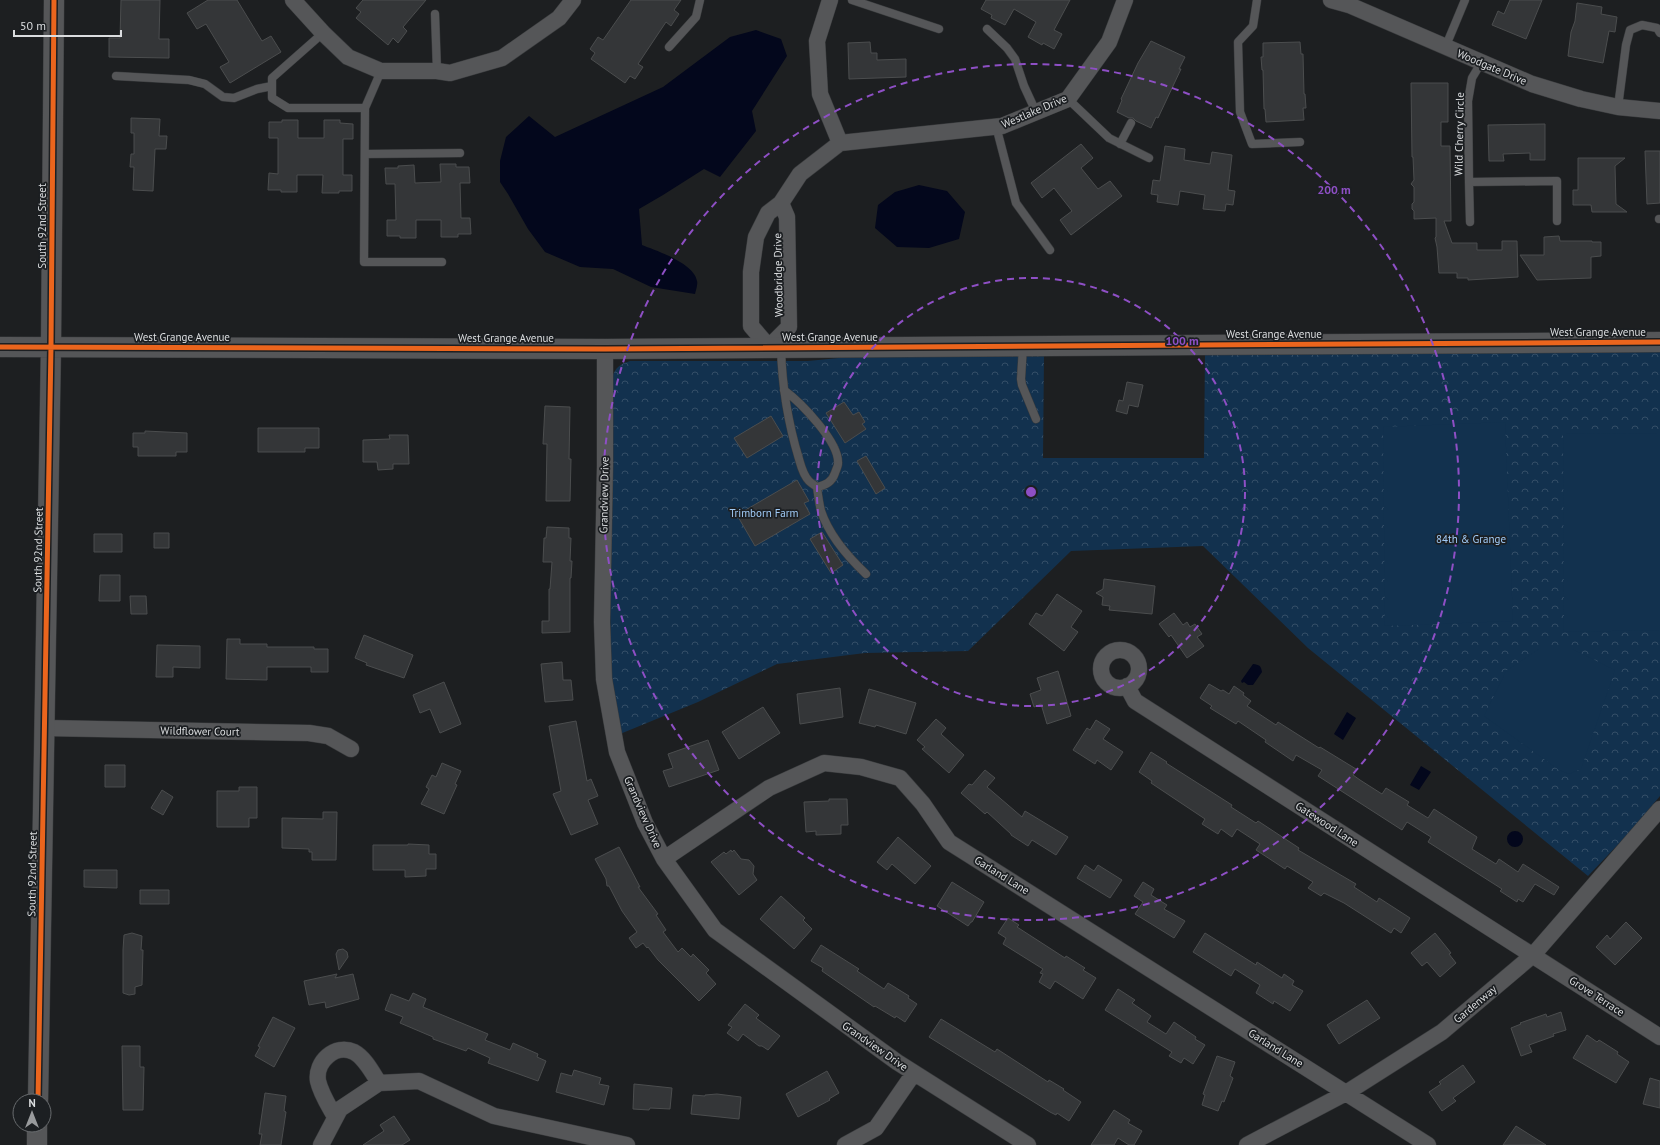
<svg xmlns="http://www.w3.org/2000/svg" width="1660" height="1145" font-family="'PT Sans',sans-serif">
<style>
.forest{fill:url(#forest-crowns)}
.garden{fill:#12314e}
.water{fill:#03071c}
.building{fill:#343638;stroke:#4b4d4e}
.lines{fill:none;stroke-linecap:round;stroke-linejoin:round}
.service-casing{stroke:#393b3d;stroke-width:9}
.minor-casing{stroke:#393b3d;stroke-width:17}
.tertiary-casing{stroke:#393b3d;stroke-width:21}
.service{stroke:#555658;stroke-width:8}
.minor{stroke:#555658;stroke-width:16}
.tertiary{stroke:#555658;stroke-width:20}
.cycleway-casing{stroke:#1c1f22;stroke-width:8}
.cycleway{stroke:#eb651d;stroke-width:5}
.ring{fill:none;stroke:#8e4fc5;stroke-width:2;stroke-dasharray:7 5}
.labels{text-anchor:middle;stroke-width:3.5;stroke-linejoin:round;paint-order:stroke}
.street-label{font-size:11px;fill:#dbdddf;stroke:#1c1f22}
.park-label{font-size:11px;fill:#a1cbf7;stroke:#1c1f22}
.centre{fill:#8e4fc5;stroke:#1c1f22;stroke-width:2}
.ring-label{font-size:12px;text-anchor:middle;font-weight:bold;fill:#8e4fc5;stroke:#1c1f22;stroke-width:3.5;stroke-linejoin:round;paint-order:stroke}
</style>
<defs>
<pattern id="forest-crowns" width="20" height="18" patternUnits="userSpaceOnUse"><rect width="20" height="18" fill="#12314e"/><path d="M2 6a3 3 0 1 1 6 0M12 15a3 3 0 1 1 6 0" fill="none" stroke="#344e67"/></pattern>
</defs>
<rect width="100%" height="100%" fill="#1d1f21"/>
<path class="forest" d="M1660 350V796L1628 834 1588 876 1308 648 1203 546 1071 551 968 651 865 653 777 664 698 702 620 734 611 673 610 610 612 377C616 367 620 364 630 361H808L880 354H1044L1043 458H1204L1205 352Z"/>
<path class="garden" d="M1505 422 1513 621 1385 626 1383 427Z
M1660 433V630L1564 632 1563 434Z
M1539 649H1572L1615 670 1581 769 1569 774 1559 770 1484 716 1506 671Z"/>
<path class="water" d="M756 30 781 39 787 56 752 111 756 131 720 177 704 169 663 195 639 209 642 245C657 251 694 263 697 281 698 284 696 290 695 294L651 287 613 269 580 267 545 252 528 229 508 194 500 182V161L506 137 529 116 555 137 663 87 730 37Z
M919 185 947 191 965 212 959 239 929 248 897 247 875 228 878 205 895 192Z
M1253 664C1259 665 1261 665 1262 672L1253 685H1248L1244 682 1242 683 1241 681Z
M1347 712 1356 718 1343 740 1334 734Z
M1421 766 1431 772 1419 790 1410 785Z
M1507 839a8 8 0 1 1 16 0a8 8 0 1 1-16 0Z"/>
<path class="building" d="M121 0H160L159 39H169V58L109 57V38H120Z
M208 0H237L262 41 271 36 281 52 230 83 220 67 229 62 206 24 197 29 187 13Z
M363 0H426L403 27 407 31 398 43 393 38 388 45 356 18 361 12 356 8Z
M631 0H681L674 10 679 14 671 26 666 22 638 64 643 67 635 79 630 76 625 83 591 59 595 53 590 49 598 37 603 40Z
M986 0H1070L1054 30 1062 34 1054 49 1043 43 1042 45 1028 37 1036 22 1014 9 1005 25 991 18 992 15 981 9Z
M1510 0H1542L1526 39 1492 25 1498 11 1504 14Z
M1577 3 1602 7 1601 14 1617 17 1615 32 1609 31 1603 63 1568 56 1571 32 1575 21Z
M1151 41 1185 57 1179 69H1181L1158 118 1156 117 1151 128 1136 121 1133 118H1129L1117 112 1122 100 1121 99 1138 63Z
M870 42 871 53H877V60L906 59V77L849 79 848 43Z
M1300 42 1301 54H1303L1304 94H1305L1306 108H1303L1304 120 1266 122 1265 109H1264L1263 70H1262L1261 57H1263V43Z
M1411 83H1448V122H1441V146H1450L1451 221H1444L1452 243H1477V250H1502V241H1517L1518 277 1468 280V278H1457V273H1439L1437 247 1435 238 1436 237V218L1414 219V211L1412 209V204L1414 202V187L1411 184 1414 180 1413 157H1412Z
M131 118 160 119 159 136H167L166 149H155L153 191 133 190 134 167H130L131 154H134V133H131Z
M282 120H298V138H324V120H340V123L353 124V139H343V175H352V191H339V193H322L323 175H297V192H281V190H268L269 173 278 174V138H269V122H282Z
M1545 124V160H1530V153L1503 154 1504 161H1489L1488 125Z
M1081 144 1093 158 1081 168 1098 189 1110 181 1122 196 1071 235 1060 220 1072 211 1054 188 1042 198 1031 183Z
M1165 146 1185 149 1184 160 1210 164 1212 152 1232 155 1228 190 1235 191 1233 205 1226 204 1225 211 1203 209 1205 195 1180 191 1178 205 1157 202 1158 195 1151 194 1153 180 1160 181Z
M1645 151H1660V203L1647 204Z
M1578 158H1625L1615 166 1616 204 1627 212H1592L1591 205H1573V190H1578Z
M440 164H456V167H469L470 183H460L461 218H470L471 234H458V237H441V220H416V238H400V236H387V220H396L395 184H386L385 168H398V166L414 165 415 183 441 182Z
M1559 236 1560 241H1592V242H1601V256L1591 257V278L1537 280 1520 255H1544V237Z
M1127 382 1143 385 1138 407 1129 405 1127 414 1116 411 1119 400 1123 401Z
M844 402 853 415 859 412 865 422 862 424 866 429 845 443 826 413Z
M545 406 570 407 569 459H571L570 501H546L547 444H543Z
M771 416 783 436 747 458 734 438Z
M258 428H319V448H305V452H258Z
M145 431 187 433V452H176V456H138V447H133V433H145Z
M389 435H408L409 464H393V469L378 470 377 462H363V440L390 439Z
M866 456 885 488 876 494 857 461Z
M797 480 809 501 804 503 810 514 755 546 737 515Z
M547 527 569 528V538H571L570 561H572L571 578H570V632L542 633V621H549V589H550L552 562H543L544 538H546Z
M822 532 843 565 831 573 810 539Z
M154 533H169V548H154Z
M94 534H122V552H94Z
M100 575H120V601H99Z
M1104 579 1155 586 1152 614 1109 610 1110 606 1102 605 1103 597 1096 593 1103 589Z
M1057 594 1082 611 1071 627 1078 632 1064 651 1029 624 1036 613 1042 616Z
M130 596H146L147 614H131Z
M1174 613 1183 625 1187 622 1190 627 1195 624 1202 634 1197 637 1204 646 1187 658 1171 635 1169 637 1159 624Z
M364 635 413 655 404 678 366 665 367 663 355 658Z
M227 639H240V644H267V647H314V649H328V672H311V667H267V680L226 679Z
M157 645 200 646V668L173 667V677H156Z
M562 662 563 680H571L573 700 545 702 541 664Z
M1058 671 1071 716 1047 724 1041 704 1034 707 1030 694 1041 690 1037 678Z
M444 682 461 724 440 733 430 709 420 713 413 695Z
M1209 684 1221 691 1223 690 1229 694 1234 686 1244 693 1243 695 1251 701 1247 706 1276 725 1278 722 1319 748 1320 747 1356 769 1353 775 1360 780 1382 794 1386 788 1409 802 1407 805 1428 818 1434 809 1477 837 1472 849 1496 864 1499 859 1518 872 1523 864 1559 887 1554 895 1535 884 1523 902 1518 899 1517 902 1500 891 1502 889 1428 842 1431 837 1407 822 1402 830 1318 776 1322 770 1296 755 1293 761 1265 742 1266 740 1238 721 1236 724 1210 708 1212 706 1200 698Z
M840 688 843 717 800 724 797 694Z
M869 689 916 703 906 734 876 725 875 727 859 723Z
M763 707 780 733 739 759 722 732Z
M936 719 946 728 941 734 964 755 949 773 922 749 925 747 917 740Z
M1096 720 1110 729 1103 739 1123 752 1111 770 1097 760 1095 764 1073 750 1087 728 1090 730Z
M576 721 587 781 591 779 598 796 588 800 598 824 571 835 553 794 561 791 549 726Z
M708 740 719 770 669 787 663 771 673 768 668 754Z
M1151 752 1167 762 1166 763 1232 805 1231 807 1256 823 1258 821 1299 848 1298 850 1356 884 1354 887 1377 902 1379 898 1410 918 1401 933 1394 928 1391 933 1344 903 1324 893 1321 896 1308 888 1313 882 1287 866 1285 869 1256 850 1260 844 1237 829 1232 837 1221 829 1218 834 1202 824 1205 819 1151 783 1152 781 1139 772Z
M442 763 461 771 455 784 457 785 444 814 421 804 429 789 426 787 432 775 436 777Z
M105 765H125V787H105Z
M985 770 995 778 987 787 1022 817 1025 811 1068 837 1056 855 1032 840 1028 846 1011 835V834L987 812 985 814 961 793 969 784 972 785Z
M239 787H257V818H249V827H217V791H239Z
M162 790 173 797 163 815 151 808Z
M829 799H847L848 825H841V834L816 835V831L806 832 804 802 829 801Z
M323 812H337L336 860H312V852H309V849L282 848V818L323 819Z
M898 837 931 866 915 884 892 864 887 870 877 862Z
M408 844 429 845V854H436V869H426V876L405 877V870H373V845H408Z
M619 847 640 887H638L658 914 656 915 666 930 663 932 678 952 682 948 691 957 693 954 709 970 706 973 716 984 699 1001 658 960 648 947 647 948 643 943 636 948 629 938 637 932 622 911 609 886H607L606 879 595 859Z
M731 850 732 852 734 850 741 859 749 860 754 866 753 874 757 880 739 895 711 862 724 852 726 854Z
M1085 865 1094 871 1098 865 1122 880 1110 898 1077 878Z
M84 870H117V888L84 887Z
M952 882 984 902 972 922H971L968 926 937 906Z
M1143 882 1154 889 1151 895 1167 905 1164 909 1185 921 1174 938 1135 914 1143 902 1134 896Z
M140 890H169V904H140Z
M781 896 805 918 803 920 812 929 794 949 760 919Z
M1008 918 1019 925 1017 927 1065 958 1066 956 1085 968 1083 970 1096 978 1083 999 1055 981 1050 989 1039 982 1043 974 1040 973 1043 969 1003 944 1006 938 998 933Z
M1626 922 1642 938 1615 965 1596 947 1607 935 1610 939Z
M132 933 142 936 141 950H143L142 985 135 987V994L129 995 123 993V950L124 935Z
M1205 933 1256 965 1257 962 1282 978 1284 974 1294 981 1292 985 1303 991 1290 1011 1274 1001 1273 1004 1256 993 1260 985 1235 969 1231 976 1193 952Z
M1435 933 1451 953 1449 954 1456 963 1440 977 1427 962 1422 966 1411 953Z
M821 945 859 969 857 971 884 989 888 983 909 996 908 998 917 1004 905 1022 896 1016 895 1018 875 1006 874 1007 822 971 823 968 811 961Z
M343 949 347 952 348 957 339 970 336 954 338 950Z
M337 974 335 978 353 974 359 999 326 1008 325 1002 309 1005 304 981Z
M1118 989 1135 1000 1132 1003 1151 1016 1147 1022 1166 1034 1174 1022 1196 1037 1195 1039 1205 1045 1193 1064 1184 1058 1181 1063 1169 1056 1172 1052 1105 1010Z
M413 993 426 999 423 1007 488 1034 485 1040 510 1050 513 1043 538 1054 537 1057 546 1061 538 1081 488 1063 490 1058 468 1048 466 1051 433 1039V1037L400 1023 403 1017 385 1010 391 994 409 1001Z
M1367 1000 1380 1018 1339 1044 1327 1025Z
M745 1004 759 1015 756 1018 780 1036 768 1050 762 1046H759L743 1034 738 1041 727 1033 732 1027 728 1025Z
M1561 1012 1566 1030 1553 1034 1554 1036 1529 1045 1532 1052 1521 1056 1511 1028 1521 1024 1520 1023 1546 1014 1547 1017Z
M273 1017 295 1028 274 1067 255 1056 260 1047 258 1046Z
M941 1019 995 1052 997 1049 1048 1082 1049 1080 1064 1089 1063 1090 1081 1102 1069 1121 1057 1113 1056 1115 1050 1112 929 1037Z
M1587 1035 1597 1042 1599 1040 1618 1052 1617 1054 1629 1062 1616 1083 1573 1058Z
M122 1046H140V1067H144L143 1110H123Z
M1217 1056 1235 1062 1230 1076 1233 1078 1224 1102 1222 1101 1218 1111 1202 1105 1205 1095 1203 1094Z
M1463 1065 1475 1082 1453 1098 1456 1101 1442 1111 1429 1092 1441 1084 1439 1082Z
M574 1070 601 1078 599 1084 609 1086 604 1105 556 1092 561 1073 572 1076Z
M827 1071 839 1093 829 1099 830 1100 798 1117 786 1094Z
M1650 1078 1660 1081V1108L1643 1104Z
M634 1084 672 1088 670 1109 650 1108 649 1110 633 1109Z
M265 1093 286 1096 284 1111 286 1112 281 1145H260L262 1134H259Z
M717 1094 741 1097 739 1119 691 1114 693 1095 705 1096V1095Z
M1114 1110 1130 1120 1128 1123 1142 1131 1134 1145H1129L1118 1138 1114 1145H1091Z
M394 1116 410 1140 402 1145H363L384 1131 380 1125Z
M1516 1126 1546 1145H1503Z"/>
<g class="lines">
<g class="service-casing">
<path id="service" d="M852 0 939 29
M1257 0 1253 26 1238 42 1240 112 1252 144 1300 142
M435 14 437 71
M987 29 1007 48 1015 59 1024 86 1036 112
M323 33 272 78V98L288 108H365L364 262H442
M669 47 696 17 700 0
M1445 48 1465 0
M116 76 189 80 205 84 223 97 234 98 257 89 272 86
M1068 99 1109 138 1149 158
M1618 107 1626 45 1630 30 1642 25 1657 28 1660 33
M365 108 381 71
M996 126 1016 203 1050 250
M1120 144 1131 123
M365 154 460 153
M1469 182 1468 101 1472 78 1481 63
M1659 219H1660
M1470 222 1469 182 1557 181V221
M1023 346 1021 379 1022 385 1036 419
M781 348C782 385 788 423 799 459 801 466 803 475 809 481 811 483 814 485 817 487 826 485 832 482 835 473 836 470 838 466 838 464 840 442 800 402 784 390
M817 487C818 495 819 503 821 511 829 535 848 557 866 574"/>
</g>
<g class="minor-casing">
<path id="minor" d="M293 0 323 33 348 57 381 71H437L450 73 502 58 559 18 573 0
M830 0 817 41 820 94 840 143
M1331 0 1349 5 1532 84 1581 99 1618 107 1660 111
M840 143 1002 126 1068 99 1109 42 1125 0
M781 203 787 217 789 327 769 347 751 326V272L756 237 768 213 781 203 800 174 840 143
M605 349V466L602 622 604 679 617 752 645 823 664 859 715 930 897 1062 1028 1145
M1101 669a19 19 0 1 1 38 0a19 19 0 1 1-38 0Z
M1127 686 1135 701 1660 1037
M45 728 309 733 328 736 351 749
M664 859 769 788 824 763 861 767 900 778 923 804 949 842 1428 1145
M335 1117C329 1106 321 1094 318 1081 315 1062 335 1043 354 1052 365 1058 372 1072 379 1083
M321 1145 340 1109 379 1083 419 1081 494 1116 627 1145
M845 1145 876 1128 914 1073
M1247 1145 1346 1093 1442 1032 1533 955 1660 809"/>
</g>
<g class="tertiary-casing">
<path id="tertiary" d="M0 347 605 349 1660 342
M38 1101 51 346 54 0
M37 1145V1125"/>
</g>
<use href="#service" class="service"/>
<use href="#minor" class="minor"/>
<use href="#tertiary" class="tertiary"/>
<g class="cycleway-casing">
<path id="cycleway" d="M0 347 605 349 1660 342
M38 1101 51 346 54 0"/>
</g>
<use href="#cycleway" class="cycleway"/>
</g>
<g class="ring">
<circle cx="1031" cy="492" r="214"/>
<circle cx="1031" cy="492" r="428"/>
</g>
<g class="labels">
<g class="street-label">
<text transform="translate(1492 67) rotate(23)" y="4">Woodgate Drive</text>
<text transform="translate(1034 111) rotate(-23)" y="4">Westlake Drive</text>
<text transform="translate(1459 134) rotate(-89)" y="4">Wild Cherry Circle</text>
<text transform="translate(42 226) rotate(-90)" y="4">South 92nd Street</text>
<text transform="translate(778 275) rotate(-91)" y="4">Woodbridge Drive</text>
<text x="1598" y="336">West Grange Avenue</text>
<text x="1274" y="338">West Grange Avenue</text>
<text x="182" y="341">West Grange Avenue</text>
<text x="830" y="341">West Grange Avenue</text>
<text x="506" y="342">West Grange Avenue</text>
<text transform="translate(604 495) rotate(-89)" y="4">Grandview Drive</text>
<text transform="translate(38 550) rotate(-89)" y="4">South 92nd Street</text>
<text transform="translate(200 731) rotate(1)" y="4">Wildflower Court</text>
<text transform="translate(643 812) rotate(66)" y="4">Grandview Drive</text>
<text transform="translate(1327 824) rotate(33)" y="4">Gatewood Lane</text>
<text transform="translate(32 874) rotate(-89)" y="4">South 92nd Street</text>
<text transform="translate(1002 875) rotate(32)" y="4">Garland Lane</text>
<text transform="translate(1597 996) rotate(33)" y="4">Grove Terrace</text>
<text transform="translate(1475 1004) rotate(-40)" y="4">Gardenway</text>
<text transform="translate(875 1046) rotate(35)" y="4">Grandview Drive</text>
<text transform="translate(1276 1048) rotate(32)" y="4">Garland Lane</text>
</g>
<g class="park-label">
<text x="764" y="517">Trimborn Farm</text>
<text x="1471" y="543">84th &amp; Grange</text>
</g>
</g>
<circle cx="1031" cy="492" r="6" class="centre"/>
<g class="ring-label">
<text x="1334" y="194">200 m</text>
<text x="1182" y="345">100 m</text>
</g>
<g transform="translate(32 1113)"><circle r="19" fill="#1c1f22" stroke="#686b6e"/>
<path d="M0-3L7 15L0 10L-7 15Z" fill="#989a9c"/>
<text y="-6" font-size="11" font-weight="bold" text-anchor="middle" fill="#dbdddf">N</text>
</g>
<path d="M14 30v6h107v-6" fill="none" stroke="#dbdddf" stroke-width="2"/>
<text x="20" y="30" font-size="12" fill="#dbdddf" stroke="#1c1f22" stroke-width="3" paint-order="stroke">50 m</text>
</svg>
